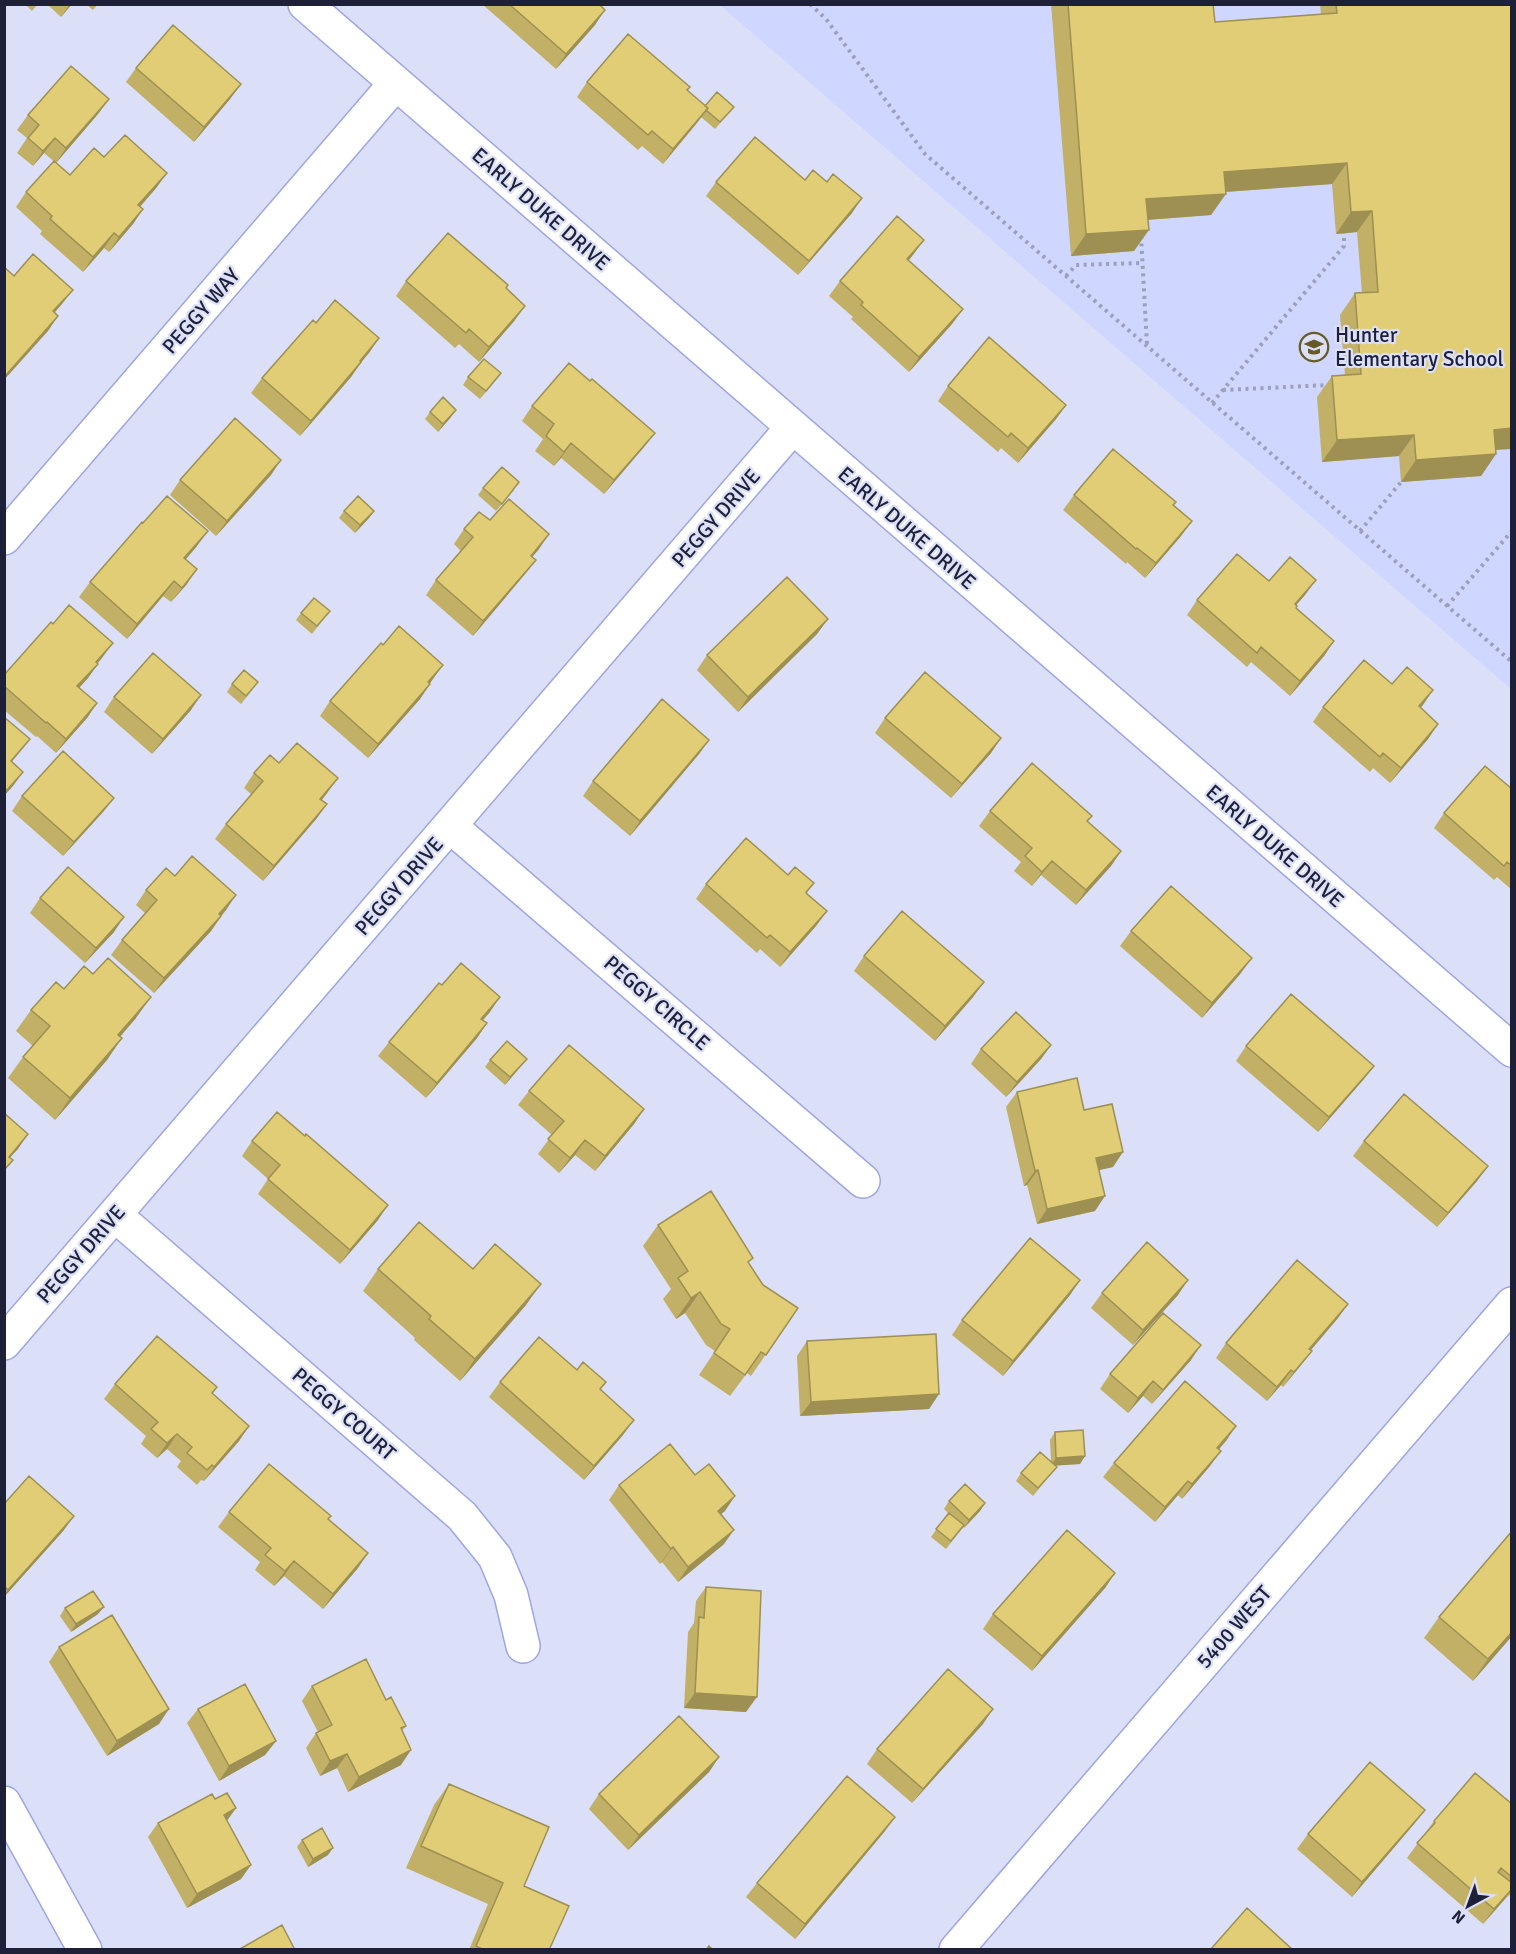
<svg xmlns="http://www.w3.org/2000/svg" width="1516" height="1954" font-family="Signika,sans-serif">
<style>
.built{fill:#cfd6ff}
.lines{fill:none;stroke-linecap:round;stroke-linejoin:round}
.minor-casing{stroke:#9da6e1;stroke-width:36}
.path{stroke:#9ca0b8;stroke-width:4;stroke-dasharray:3 4.5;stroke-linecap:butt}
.minor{stroke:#fff;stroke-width:33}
.wall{fill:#c1b065}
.shaded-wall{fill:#9d9052}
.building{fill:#e0cd75;stroke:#9d9052;stroke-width:1.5}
.labels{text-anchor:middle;stroke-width:4.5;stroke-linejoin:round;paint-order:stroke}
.street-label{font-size:21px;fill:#1d2036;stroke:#dbdff8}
.poi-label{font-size:21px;fill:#1d2036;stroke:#dbdff8;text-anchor:start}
</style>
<rect width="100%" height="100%" fill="#dbdff8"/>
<path class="built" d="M720 5H1511V689Z"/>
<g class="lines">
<g class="minor-casing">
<path id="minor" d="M305 4 1512 1050
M4 538 396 83
M450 826 863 1181
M115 1215 462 1516 495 1557 511 1595 523 1646
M4 1343 792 428
M4 1803 85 1950
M956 1950 1512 1304"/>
</g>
<path class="path" d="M810 4 826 19 925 154 1512 662
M1141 236 1147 345
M1066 276 1076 265 1142 263
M1223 390 1329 385
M1212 403 1344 246V233
M1360 531 1401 482
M1447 606 1512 531"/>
<use href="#minor" class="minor"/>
</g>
<path class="wall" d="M25 4H38L32 11Z
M47 4H72L61 17Z
M86 4H98L93 10Z
M482 4H599L595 25 556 69Z
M1051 4H1213L1215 22 1321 14 1320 4H1512L1496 454 1481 476 1401 482 1399 456 1322 462 1317 397 1332 376 1345 375 1340 315 1355 293H1362L1357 232 1336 234 1332 184 1226 192 1211 215 1148 220 1134 251 1071 256Z
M136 68 241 84 230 99 194 142 126 82Z
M587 82 687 90 705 106 734 107 715 129 701 117 663 164 642 146 638 150 577 97Z
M109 99 98 114 56 163 44 153 33 166 17 153 27 138 17 130 28 115Z
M104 157 157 187 140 207 143 209 133 224 109 252 104 248 83 272 40 234 42 231 16 207 26 192 70 175Z
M805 180 852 213 798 275 706 196 716 182Z
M913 255 908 261 963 309 952 324 909 372 851 319 853 317 829 296 840 281Z
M406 281 506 288 515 320 479 362 459 344 455 348 396 296Z
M316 323 379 338 351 377 300 436 251 393 262 378Z
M468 377 496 380 480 399 463 385Z
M948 386 1066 405 1056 419 1018 463 1001 448 998 452 938 401Z
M532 406 644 447 604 494 561 458 554 466 535 451 543 439 522 421Z
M430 412 451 417 438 432 425 419Z
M271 475 216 536 170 495 180 480Z
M483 488 514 490 496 511 478 495Z
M1074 495 1174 505 1192 521 1181 536 1145 578 1127 562 1126 564 1063 510Z
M344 511H374L369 518 355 533 339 518Z
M490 520 539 549 532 557 536 560 525 574 473 636 426 595 436 580 461 551 454 544 464 529Z
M143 523 197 546 186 559 187 584 171 602 163 596 127 639 79 597 90 582Z
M1269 581 1305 595 1296 605V608L1334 641 1324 656 1290 696 1251 662 1247 667 1187 615 1197 600Z
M330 611 312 634 296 620 301 613Z
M828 619 817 634 738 712 697 670 707 655Z
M102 658 98 663 88 678 79 688 97 703 87 718 56 753 37 736 36 737 4 710V675Z
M433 679 420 699 368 758 320 716 330 701Z
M232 684 253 689 241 704 227 692Z
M1392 684 1423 705 1420 708 1438 724 1428 739 1390 783 1373 768 1370 772 1313 722 1323 707Z
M114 697 191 710 152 754 104 712Z
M885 718 1001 738 991 753 951 798 875 733Z
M709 740 699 754 630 836 583 796 593 781Z
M279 763 338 778 322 800 317 818 263 881 215 839 226 824 251 794 244 788 254 773Z
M1512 789V890L1497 877 1494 880 1434 828 1444 813Z
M22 796 114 798 103 812 63 856 12 811Z
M990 811 1092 816 1087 822 1121 851 1111 866 1076 905 1041 875 1032 886 1014 871 1021 862 979 826Z
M788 875 814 883 807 893 827 911 816 926 780 967 760 949 757 953 696 899 706 884Z
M175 876 226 910 211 931 154 993 111 955 122 940 145 913 136 905 146 890Z
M40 898 114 932 85 963 30 913Z
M1131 931 1241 973 1202 1018 1120 946Z
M864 956 984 982 973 997 935 1041 854 971Z
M442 985 490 1012 483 1020 487 1023 477 1038 426 1098 378 1056 389 1042Z
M64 989 136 1018 120 1037 107 1060 55 1120 8 1078 23 1057 33 1046 16 1031 31 1010Z
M1051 1045 1041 1059 1006 1097 971 1064 981 1049Z
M1246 1046 1374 1066 1363 1080 1318 1132 1236 1061Z
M527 1059 505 1085 485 1067 490 1060Z
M529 1091 644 1109 634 1124 595 1171 575 1155 559 1173 538 1154 552 1135 518 1105Z
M1017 1092 1084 1110 1113 1167 1099 1170 1095 1211 1037 1224 1027 1185 1024 1186 1006 1107Z
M252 1141 378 1220 340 1264 258 1194 268 1179 242 1156Z
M1364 1141 1488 1166 1477 1181 1437 1227 1353 1156Z
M658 1225 749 1263 763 1285 798 1308 751 1376 747 1373 730 1396 699 1375 715 1351 706 1345 685 1313 676 1319 663 1299 671 1289 643 1246Z
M378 1269H473L526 1305 460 1381 414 1340 415 1338 363 1291Z
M1080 1280 1070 1295 1003 1376 952 1335 962 1320Z
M1102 1293 1178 1295 1133 1345 1091 1308Z
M1338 1318 1311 1350 1312 1351 1301 1365 1283 1387 1281 1385 1267 1401 1216 1358 1226 1343Z
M807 1341 939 1394 929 1409 800 1416 797 1356Z
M1191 1360 1152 1404 1143 1396 1128 1413 1100 1389 1110 1374Z
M577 1370 606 1382 600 1390 623 1435 584 1480 489 1397 500 1382Z
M115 1384 217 1387 212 1394 249 1426 239 1441 204 1481 201 1480 197 1485 177 1467 181 1461 167 1449 157 1458 141 1444 146 1436 104 1399Z
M1236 1426 1219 1449 1210 1466 1182 1499 1178 1495 1155 1522 1103 1477 1114 1463Z
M1055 1432 1085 1456 1080 1464 1055 1465 1057 1467 1051 1474 1033 1496 1016 1481 1021 1473 1051 1461 1050 1440Z
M619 1485 725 1511 721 1514 724 1544 678 1582 662 1562 660 1564 609 1500Z
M949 1501 985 1503 980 1511 964 1528 963 1527 946 1549 931 1537 948 1513 944 1509Z
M4 1504 64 1530 4 1597Z
M229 1512 329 1520 358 1568 323 1609 284 1576 274 1586 255 1570 260 1562 218 1527Z
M1512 1531V1636L1473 1681 1424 1638 1439 1617Z
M1115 1573 1105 1588 1032 1671 983 1629 993 1614Z
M706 1587 746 1712 684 1708 688 1632 694 1623 696 1601Z
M65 1608 98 1614 71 1632 60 1616Z
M59 1647 159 1724 107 1756 49 1662Z
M312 1686 386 1700 406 1726 402 1731 401 1765 348 1792 337 1768 320 1776 306 1748 316 1733 318 1732 302 1701Z
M198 1709 276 1741 265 1755 219 1781 187 1723Z
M983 1724 912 1803 867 1764 877 1749Z
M719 1757 709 1772 628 1850 589 1809 599 1794Z
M449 1784 549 1950H469L488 1904 406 1868 434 1805Z
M215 1799 236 1808 227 1821 241 1879 187 1908 148 1837 158 1823Z
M1512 1804V1893L1507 1897 1483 1924 1407 1858 1434 1821Z
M1425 1810 1414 1824 1352 1897 1297 1849 1308 1834Z
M885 1831 795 1939 746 1897 757 1883Z
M302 1840 328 1855 308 1867 297 1847Z"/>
<path class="shaded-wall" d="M70 4H72L61 17Z
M605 10 595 25 556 69 566 54Z
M241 84 230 99 194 142 204 127Z
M109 99 98 114 56 163 66 148Z
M708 108 697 123 663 164 673 149Z
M55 138 44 153 33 166 43 151Z
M1347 163 1332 184 1209 193 1224 172Z
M167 173 157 187 128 220 138 205Z
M1226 194 1211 215 1131 221 1146 199Z
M862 198 852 213 798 275 809 261Z
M143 209 133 224 109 252 119 237Z
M1372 211 1357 232 1336 234 1351 212Z
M1149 230 1134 251 1071 256 1086 234Z
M114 233 104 248 83 272 93 257Z
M924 240 913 255 897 274 907 259Z
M73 290 62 304 43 326 53 311Z
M525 306 515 320 479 362 489 347Z
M963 309 952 324 909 372 919 357Z
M58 316 48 331 4 380V377L6 375Z
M379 338 369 353 349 376 360 361Z
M361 362 351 377 300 436 311 421Z
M1066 405 1056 419 1018 463 1028 448Z
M456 410 451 417 438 432 443 424Z
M1512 428V449L1479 451 1494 430Z
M655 433 644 447 604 494 614 480Z
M1414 435 1399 456 1322 462 1337 440Z
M571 443 561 458 554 466 564 452Z
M1496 454 1481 476 1401 482 1416 460Z
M281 460 271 475 216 536 227 521Z
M374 511 369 518 355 533 360 525Z
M1192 521 1181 536 1145 578 1156 563Z
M208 531 197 546 174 573 184 558Z
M549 534 539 549 521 570 531 556Z
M536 560 525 574 473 636 483 621Z
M197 569 187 584 171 602 182 588Z
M1316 580 1305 595 1285 618 1295 604Z
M174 581 163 596 127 639 137 624Z
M828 619 817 634 738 712 748 697Z
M1334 641 1324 656 1290 696 1300 681Z
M113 643 102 658 86 676 96 662Z
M98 664 88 678 67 701 77 686Z
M443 665 433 679 418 697 428 682Z
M430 684 420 699 368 758 378 744Z
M1433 690 1423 705 1408 721 1419 706Z
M201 695 191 710 152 754 163 739Z
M97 703 87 718 56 753 66 739Z
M1438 724 1428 739 1390 783 1401 768Z
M1001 738 991 753 951 798 962 784Z
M30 739 19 753 4 771 11 761Z
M709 740 699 754 630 836 640 821Z
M23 772 13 786 4 796V794L7 790Z
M338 778 327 793 310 814 320 799Z
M114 798 103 812 63 856 74 842Z
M327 804 317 818 263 881 274 866Z
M1121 851 1111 866 1076 905 1086 890Z
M1052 861 1041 875 1032 886 1042 872Z
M236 895 226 910 209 929 219 914Z
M827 911 816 926 780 967 790 952Z
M221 916 211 931 154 993 164 978Z
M124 917 114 932 85 963 96 948Z
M1252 958 1241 973 1202 1018 1212 1003Z
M984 982 973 997 935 1041 945 1026Z
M151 997 136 1018 103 1056 118 1035Z
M500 997 490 1012 471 1033 481 1019Z
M487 1023 477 1038 426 1098 437 1083Z
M122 1038 107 1060 55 1120 70 1098Z
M1051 1045 1041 1059 1006 1097 1017 1082Z
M527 1059 521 1066 505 1085 510 1077Z
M1374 1066 1363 1080 1318 1132 1329 1117Z
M644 1109 634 1124 595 1171 605 1156Z
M28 1134 18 1149 4 1164 9 1157Z
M585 1140 575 1155 559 1173 570 1158Z
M1123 1152 1113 1167 1086 1173 1096 1158Z
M1488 1166 1477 1181 1437 1227 1448 1213Z
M1038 1170 1027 1185 1024 1186 1035 1171Z
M1105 1196 1095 1211 1037 1224 1047 1209Z
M388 1205 378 1220 340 1264 350 1250Z
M1080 1280 1070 1295 1003 1376 1013 1361Z
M1188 1280 1178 1295 1133 1345 1143 1330Z
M541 1284 526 1305 460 1381 475 1359Z
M700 1292 685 1313 676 1319 691 1298Z
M1348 1304 1338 1318 1299 1364 1309 1349Z
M1201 1345 1191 1360 1152 1404 1163 1390Z
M1312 1351 1301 1365 1283 1387 1294 1372Z
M1291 1370 1281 1385 1267 1401 1277 1387Z
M1153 1381 1143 1396 1128 1413 1138 1398Z
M939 1394 929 1409 800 1416 811 1402Z
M634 1420 623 1435 584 1480 594 1466Z
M249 1426 239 1441 204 1481 214 1467Z
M1236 1426 1226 1441 1207 1463 1217 1448Z
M177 1434 167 1449 157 1458 167 1443Z
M1221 1451 1210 1466 1182 1499 1192 1484Z
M1085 1456 1080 1464 1051 1466 1056 1458Z
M1188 1481 1178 1495 1155 1522 1165 1507Z
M735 1496 725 1511 708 1525 718 1511Z
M985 1503 980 1511 964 1528 969 1520Z
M74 1516 64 1530 4 1597V1595L8 1590Z
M734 1530 724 1544 678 1582 688 1567Z
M673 1547 662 1562 660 1564 671 1549Z
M368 1553 358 1568 323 1609 333 1594Z
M294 1561 284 1576 274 1586 285 1571Z
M1115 1573 1105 1588 1032 1671 1042 1656Z
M104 1607 98 1614 71 1632 76 1624Z
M1512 1632V1636L1473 1681 1488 1659Z
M695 1693 757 1697 746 1712 684 1708Z
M169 1709 159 1724 107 1756 117 1741Z
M993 1709 983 1724 912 1803 923 1789Z
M276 1741 265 1755 219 1781 229 1766Z
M411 1750 401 1765 348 1792 359 1777Z
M347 1754 337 1768 320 1776 330 1761Z
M719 1757 709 1772 628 1850 639 1835Z
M236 1808 225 1823 224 1815Z
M1425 1810 1414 1824 1352 1897 1362 1882Z
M895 1817 885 1831 795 1939 805 1924Z
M333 1848 328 1855 308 1867 313 1859Z
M251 1865 241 1879 187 1908 197 1894Z
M1512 1889 1504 1900 1483 1924 1494 1909Z"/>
<path class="building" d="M509 4H599L605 10 566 54Z
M1068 4H1213L1215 22 1337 13 1336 4H1512V428L1494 430 1496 454 1416 460 1414 435 1337 440 1332 376 1361 374 1355 293 1378 292 1372 211 1351 212 1347 163 1224 172 1226 194 1146 199 1149 230 1086 234Z
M173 25 241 84 204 127 136 68Z
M628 34 690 87 687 90 708 108 673 149 652 131 648 135 587 82Z
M71 66 109 99 66 148 55 138 43 151 28 138 39 125 28 115Z
M717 92 734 107 720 122 706 110 708 108 705 106Z
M125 135 167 173 138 205 143 209 119 237 114 233 93 257 50 219 52 216 26 192 54 161 70 175 94 148 104 157Z
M755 137 805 180 813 170 827 182 833 174 862 198 809 261 716 182Z
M897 216 924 240 907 259 963 309 919 357 861 305 863 302 840 281Z
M448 233 508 285 506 288 525 306 489 347 469 329 466 333 406 281Z
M33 254 73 290 53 311 58 316 6 375 4 373V267L14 276Z
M335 300 379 338 360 361 361 362 311 421 262 378 313 320 316 323Z
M989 337 1066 405 1028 448 1011 433 1008 437 948 386Z
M484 359 501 373 486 391 468 377Z
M569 363 590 381 592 379 655 433 614 480 571 443 564 452 546 436 554 424 532 406Z
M443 397 456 410 443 424 430 412Z
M235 418 281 460 227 521 180 480Z
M1113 449 1176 502 1173 505 1192 521 1156 563 1137 548 1136 549 1074 495Z
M502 467 519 482 502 504 483 488Z
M167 496 208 531 184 558 197 569 182 588 174 581 137 624 90 582 142 522 143 523Z
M358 496 374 511 360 525 344 511Z
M509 499 549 534 531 556 536 560 483 621 436 580 473 537 464 529 479 512 490 520Z
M1237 554 1269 581 1290 557 1316 580 1295 604 1297 606 1296 608 1334 641 1300 681 1261 647 1257 653 1197 600Z
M787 577 828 619 748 697 707 655Z
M314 598 330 611 317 626 301 613Z
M69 605 113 643 96 662 98 664 77 686 97 703 66 739 47 722 46 723 4 686V675L51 622 53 624Z
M399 626 443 665 428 682 430 684 378 744 330 701 381 643 383 645Z
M153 653 201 695 163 739 114 697Z
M1364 660 1392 684 1407 667 1433 690 1419 706 1438 724 1401 768 1383 753 1380 757 1323 707Z
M244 670 258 682 246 696 232 684Z
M925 672 1001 738 962 784 885 718Z
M662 699 709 740 640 821 593 781Z
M4 717 30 739 11 761 23 772 7 790 4 788Z
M297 743 338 778 320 799 327 804 274 866 226 824 263 781 254 773 270 755 279 763Z
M63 751 114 798 74 842 22 796Z
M1032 763 1092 816 1087 821 1121 851 1086 890 1052 861 1042 872 1025 856 1032 848 990 811Z
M1485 766 1512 789V866L1507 862 1504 866 1444 813Z
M746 838 788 875 795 867 814 883 806 892 807 894 827 911 790 952 770 935 767 938 706 884Z
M192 856 236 895 219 914 221 916 164 978 122 940 157 900 146 890 166 868 175 876Z
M68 867 124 917 96 948 40 898Z
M1171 886 1252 958 1212 1003 1131 931Z
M902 911 984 982 945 1026 864 956Z
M108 958 151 997 118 1035 122 1038 70 1098 23 1057 50 1026 31 1010 56 982 64 989 84 966 93 974Z
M461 963 500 997 481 1019 487 1023 437 1083 389 1042 439 983 442 985Z
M1291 994 1374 1066 1329 1117 1246 1046Z
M1016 1012 1051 1045 1017 1082 981 1049Z
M507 1041 527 1059 510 1077 490 1060Z
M569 1045 644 1109 605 1156 585 1140 570 1158 548 1139 564 1121 529 1091Z
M1077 1078 1084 1110 1112 1104 1123 1152 1096 1158 1105 1196 1047 1209 1038 1170 1035 1171 1017 1092Z
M1404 1094 1488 1166 1448 1213 1364 1141Z
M277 1112 305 1136 306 1134 388 1205 350 1250 268 1179 280 1165 252 1141Z
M4 1113 28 1134 9 1157 13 1160 4 1170Z
M711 1191 753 1258 748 1262 763 1285 798 1308 766 1355 761 1352 745 1375 714 1353 730 1329 721 1324 700 1292 691 1298 678 1278 688 1271 658 1225Z
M419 1222 473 1269 495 1244 541 1284 475 1359 429 1319 431 1316 378 1269Z
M1030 1238 1080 1280 1013 1361 962 1320Z
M1147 1242 1188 1280 1143 1330 1102 1293Z
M1297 1260 1348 1304 1309 1349 1312 1351 1294 1372 1291 1370 1277 1387 1226 1343Z
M1163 1313 1201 1345 1163 1390 1153 1381 1138 1398 1110 1374Z
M936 1334 939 1394 811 1402 807 1341Z
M157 1336 217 1387 212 1393 249 1426 214 1467 212 1465 207 1470 187 1453 192 1447 177 1434 167 1443 151 1429 158 1422 115 1384Z
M539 1337 577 1370 583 1362 606 1382 600 1389 634 1420 594 1466 500 1382Z
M1185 1381 1236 1426 1217 1448 1221 1451 1192 1484 1188 1481 1165 1507 1114 1463Z
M1083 1430 1085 1456 1056 1458 1055 1432Z
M670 1444 695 1475 709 1464 735 1496 718 1511 734 1530 688 1567 673 1547 671 1549 619 1485Z
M1040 1452 1057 1467 1038 1488 1021 1473Z
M269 1464 331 1516 328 1519 368 1553 333 1594 294 1561 285 1571 265 1555 271 1548 229 1512Z
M29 1476 74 1516 8 1590 4 1586V1504Z
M965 1484 985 1503 969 1520 949 1501Z
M949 1513 964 1525 951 1541 936 1529Z
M1067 1530 1115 1573 1042 1656 993 1614Z
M1512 1531V1632L1488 1659 1439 1617Z
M706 1587 761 1591 757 1697 695 1693 699 1617 704 1618Z
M93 1591 104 1607 76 1624 65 1608Z
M112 1615 169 1709 117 1741 59 1647Z
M366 1659 386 1700 391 1697 406 1726 401 1728 411 1750 359 1777 347 1754 330 1761 316 1733 332 1725 312 1686Z
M948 1669 993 1709 923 1789 877 1749Z
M245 1684 276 1741 229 1766 198 1709Z
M679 1716 719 1757 639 1835 599 1794Z
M1370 1762 1425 1810 1362 1882 1308 1834Z
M1475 1773 1512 1804V1877L1501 1868 1498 1872 1512 1883V1889L1494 1909 1417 1843 1435 1823 1434 1821Z
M847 1776 895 1817 805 1924 757 1883Z
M449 1784 549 1827 524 1886 569 1906 549 1950H484L476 1946 503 1883 421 1846Z
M227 1793 236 1808 224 1815 251 1865 197 1894 158 1823 212 1794 215 1799Z
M322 1828 333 1848 313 1859 302 1840Z
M1247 1908 1293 1950H1210Z
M282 1925 295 1950H238Z
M709 1946 713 1950H706Z"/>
<defs>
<g id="school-ring" transform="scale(1.5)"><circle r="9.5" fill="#dbdff8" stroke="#665b27" stroke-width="1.5"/><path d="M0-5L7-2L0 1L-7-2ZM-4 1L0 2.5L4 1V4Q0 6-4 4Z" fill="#665b27"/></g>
</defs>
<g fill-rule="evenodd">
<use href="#school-ring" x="1314" y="347"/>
</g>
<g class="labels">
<g class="street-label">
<text transform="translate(541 209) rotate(41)" y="7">EARLY DUKE DRIVE</text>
<text transform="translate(201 311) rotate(-49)" y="7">PEGGY WAY</text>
<text transform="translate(716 518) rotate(-49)" y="7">PEGGY DRIVE</text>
<text transform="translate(907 528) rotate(41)" y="7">EARLY DUKE DRIVE</text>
<text transform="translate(1275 846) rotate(41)" y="7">EARLY DUKE DRIVE</text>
<text transform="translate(399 886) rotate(-49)" y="7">PEGGY DRIVE</text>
<text transform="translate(657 1003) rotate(41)" y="7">PEGGY CIRCLE</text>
<text transform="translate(81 1254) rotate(-49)" y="7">PEGGY DRIVE</text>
<text transform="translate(344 1414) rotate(41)" y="7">PEGGY COURT</text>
<text transform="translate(1234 1627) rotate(-49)" y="7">5400 WEST</text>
</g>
<g class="poi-label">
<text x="1335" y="342">Hunter<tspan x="1335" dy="24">Elementary School</tspan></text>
</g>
</g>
<rect width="1516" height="1954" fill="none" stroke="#1d2036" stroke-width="12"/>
<g transform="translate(1468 1906) rotate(221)" stroke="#dbdff8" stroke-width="4.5" paint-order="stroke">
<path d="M0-4.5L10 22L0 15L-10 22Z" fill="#1d2036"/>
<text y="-9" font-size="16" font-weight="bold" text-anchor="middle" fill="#1d2036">N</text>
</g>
</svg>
